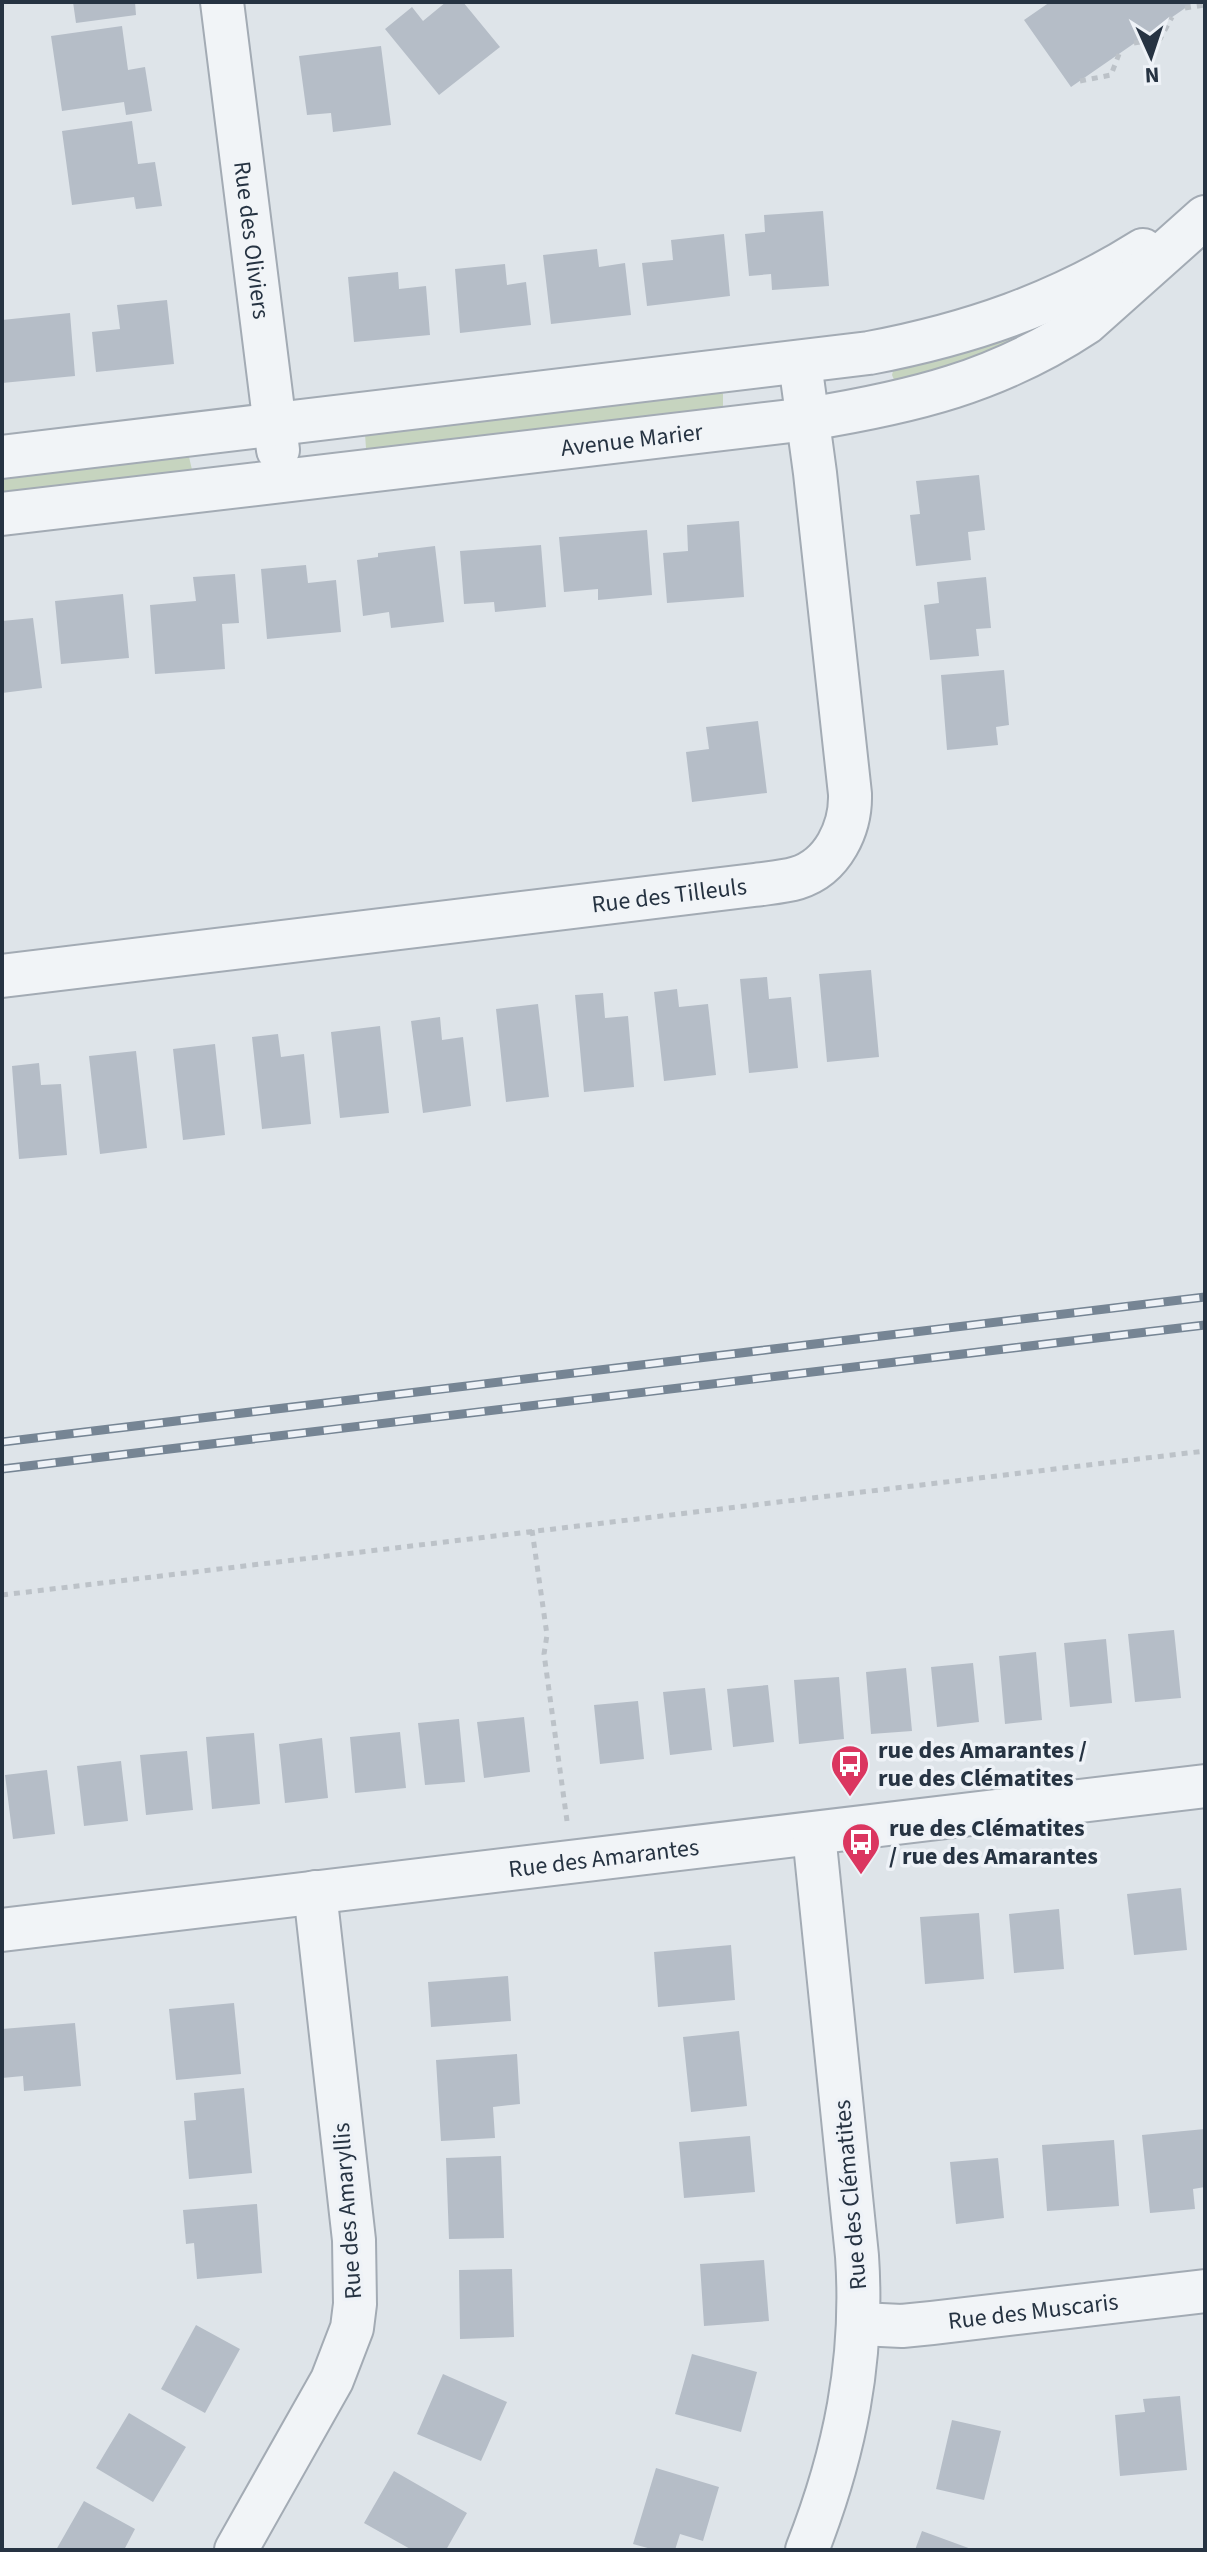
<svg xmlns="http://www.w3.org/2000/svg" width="1207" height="2552" font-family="'Source Sans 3',sans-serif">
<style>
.green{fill:#c6d4bf}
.building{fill:#b5bdc7}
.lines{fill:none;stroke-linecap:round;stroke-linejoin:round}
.minor-casing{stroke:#a3abb4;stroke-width:46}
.path{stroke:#bcc2c8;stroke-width:5;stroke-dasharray:6 6;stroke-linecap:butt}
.minor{stroke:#f1f4f7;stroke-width:42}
.rail-casing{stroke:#768594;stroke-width:9}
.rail{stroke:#eef2f7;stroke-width:6;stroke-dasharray:18;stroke-linecap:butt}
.labels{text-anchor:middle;stroke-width:7;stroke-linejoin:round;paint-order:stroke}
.street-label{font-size:24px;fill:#263342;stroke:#eef2f7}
.poi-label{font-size:24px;font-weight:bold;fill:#263342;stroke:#eef2f7;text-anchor:start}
</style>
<rect width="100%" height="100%" fill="#dee4e9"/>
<path class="green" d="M1055 318 1004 356 895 382 892 375 894 367Z
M718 388 723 394V406L719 410 373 451 366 448 365 434Z
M184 455 189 457 193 474 2 500V477Z"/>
<path class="building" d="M73 2H135L136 15 76 23Z
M446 2H463L500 47 439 95 385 29 412 7 423 21Z
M1050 2H1194L1071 87 1024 20Z
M122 26 128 70 145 67 152 111 126 115 124 102 62 111 51 36Z
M381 46 391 125 333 132 331 113 307 115 299 56Z
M132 121 138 164 155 162 162 206 136 209 134 197 72 205 62 131Z
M823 211 829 286 772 290 771 274 749 276 745 234 765 232 764 215Z
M724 234 730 296 647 306 642 263 673 260 671 240Z
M597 249 599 267 625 263 631 315 551 324 543 255Z
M505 264 507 285 526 282 531 325 460 333 455 269Z
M398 272 399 289 426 286 430 335 354 342 348 277Z
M167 300 174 364 96 372 92 332 120 329 117 305Z
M70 313 75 376 2 383V320Z
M979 475 985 530 968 532 971 560 916 566 910 515 920 514 916 481Z
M739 521 744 597 667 603 663 553 688 551 687 525Z
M647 530 652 595 598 600V589L564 592 559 537Z
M541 545 546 607 495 612 494 602 464 604 460 551Z
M435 546 444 622 391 628 389 612 363 616 357 560 378 557V553Z
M306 565 308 583 336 580 341 632 267 639 261 569Z
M235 574 239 623 222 624 225 669 155 674 150 605 196 601 193 577Z
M986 577 991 628 976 629 979 656 930 660 924 605 939 603 937 582Z
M123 594 129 658 61 664 55 601Z
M33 618 42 688 2 693V621Z
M1004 670 1009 725 996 727 998 745 947 750 941 675Z
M758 721 767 793 692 802 686 752 709 749 706 727Z
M871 970 879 1057 827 1062 819 974Z
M767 977 769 999 791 997 798 1068 749 1073 740 979Z
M677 989 679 1007 708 1004 716 1075 664 1081 654 992Z
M603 993 605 1018 628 1016 634 1087 584 1092 575 995Z
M538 1004 549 1097 506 1102 496 1009Z
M440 1017 442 1040 463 1037 471 1106 423 1113 411 1021Z
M380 1026 389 1113 340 1118 331 1032Z
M278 1034 281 1057 304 1054 311 1124 262 1129 252 1037Z
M215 1044 225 1135 183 1140 173 1049Z
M136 1051 147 1148 100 1154 89 1056Z
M39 1063 41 1085 61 1084 67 1155 19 1159 12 1066Z
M1174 1630 1181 1698 1135 1702 1128 1634Z
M1106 1639 1112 1703 1070 1707 1064 1643Z
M1036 1652 1042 1720 1005 1724 999 1656Z
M973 1663 979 1722 937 1727 931 1667Z
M906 1668 912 1731 871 1734 866 1672Z
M839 1677 844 1739 799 1744 794 1680Z
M768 1685 774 1742 733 1747 727 1689Z
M705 1688 712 1750 670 1755 663 1692Z
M638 1701 644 1759 600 1764 594 1705Z
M524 1717 530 1772 484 1778 477 1722Z
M459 1719 465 1782 425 1785 418 1723Z
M400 1732 406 1788 355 1793 350 1737Z
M254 1733 260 1804 212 1809 206 1737Z
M322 1738 328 1798 285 1803 279 1744Z
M187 1751 193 1810 146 1815 140 1755Z
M121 1761 128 1821 84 1826 77 1766Z
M47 1770 55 1834 13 1839 5 1775Z
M1181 1888 1187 1950 1134 1955 1127 1894Z
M1059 1909 1064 1969 1014 1973 1009 1914Z
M979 1913 984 1979 925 1984 920 1917Z
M731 1945 735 2000 658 2007 654 1952Z
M508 1976 511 2021 431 2027 428 1982Z
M234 2003 241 2074 176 2080 169 2009Z
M75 2023 81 2086 24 2091 23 2076 2 2078V2029Z
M739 2031 747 2106 691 2112 683 2037Z
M517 2054 520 2104 493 2107 495 2138 441 2141 436 2060Z
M244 2088 252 2173 189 2179 184 2121 196 2120 194 2093Z
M1205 2129V2187L1193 2189 1195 2209 1150 2213 1142 2135Z
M750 2136 755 2192 684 2198 679 2142Z
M1114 2140 1119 2206 1047 2211 1042 2145Z
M501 2156 504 2238 449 2239 446 2158Z
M998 2158 1004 2218 956 2224 950 2162Z
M257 2204 262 2273 197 2279 194 2243 186 2244 183 2210Z
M764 2260 769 2321 704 2326 700 2264Z
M512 2269 514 2337 460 2339 459 2270Z
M196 2325 240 2349 205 2413 161 2389Z
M692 2354 757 2372 741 2432 675 2414Z
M443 2374 507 2402 481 2461 417 2434Z
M1180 2396 1187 2470 1120 2476 1115 2415 1145 2412 1143 2399Z
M129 2413 186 2447 153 2502 96 2468Z
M952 2420 1001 2431 984 2500 936 2489Z
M656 2468 719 2487 703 2541 680 2534 675 2550H655L633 2544Z
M394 2471 467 2513 446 2550H412L364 2523Z
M84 2501 135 2529 124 2550H56Z
M922 2531 974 2550H915Z"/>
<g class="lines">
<g class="minor-casing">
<g id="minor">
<path id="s1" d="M222 2 278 450"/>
<path d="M2 457 869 353C969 334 1057 304 1143 250"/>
<path id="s2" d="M2 514 808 419C912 402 997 382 1086 323L1205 217"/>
<path id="s3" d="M2 976 754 885C768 883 784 882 797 878 833 867 851 828 850 794L815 473 800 363"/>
<path id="s4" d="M2 1930 1205 1786"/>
<path id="s5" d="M860 2324 902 2326 932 2323 1205 2291"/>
<path d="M236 2550 332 2380 352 2328 355 2304 354 2240 315 1892"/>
<path d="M807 2550C845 2453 864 2360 857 2256L814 1834"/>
</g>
</g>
<path class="path" d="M1185 8 1205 5
M1134 43 1160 39 1172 17
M1080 81 1111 75 1119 54
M532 1530 547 1635 544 1654 567 1821
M2 1595 1205 1451"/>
<use href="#minor" class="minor"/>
<g class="rail-casing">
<path id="rail" d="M2 1442 1205 1297
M2 1469 1205 1325"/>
</g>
<use href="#rail" class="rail"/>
</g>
<defs>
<g id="bus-pin" transform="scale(2)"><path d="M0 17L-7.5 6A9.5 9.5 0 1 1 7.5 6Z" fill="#db3660" stroke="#eef2f7"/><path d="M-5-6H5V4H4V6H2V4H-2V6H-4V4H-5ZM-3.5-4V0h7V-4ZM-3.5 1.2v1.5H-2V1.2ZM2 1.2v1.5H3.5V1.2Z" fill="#fff"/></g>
</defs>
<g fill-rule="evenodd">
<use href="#bus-pin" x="850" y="1764"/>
<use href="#bus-pin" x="861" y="1842"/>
</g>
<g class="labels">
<g class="street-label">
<text dy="8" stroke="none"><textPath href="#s1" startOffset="240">Rue des Oliviers</textPath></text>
<text dy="8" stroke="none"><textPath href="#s2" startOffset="634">Avenue Marier</textPath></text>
<text dy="8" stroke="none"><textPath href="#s3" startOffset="672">Rue des Tilleuls</textPath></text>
<text dy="8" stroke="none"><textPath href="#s4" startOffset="606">Rue des Amarantes</textPath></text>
<text transform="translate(850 2195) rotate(-95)" y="8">Rue des Clématites</text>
<text transform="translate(347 2211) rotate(-94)" y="8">Rue des Amaryllis</text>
<text dy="8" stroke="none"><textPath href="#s5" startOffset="174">Rue des Muscaris</textPath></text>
</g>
<g class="poi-label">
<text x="878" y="1758">rue des Amarantes /<tspan x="878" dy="28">rue des Clématites</tspan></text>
<text x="889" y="1836">rue des Clématites<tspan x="889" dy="28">/ rue des Amarantes</tspan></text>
</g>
</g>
<rect width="1207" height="2552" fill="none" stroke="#263342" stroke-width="8"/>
<g transform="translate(1151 56) rotate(177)" stroke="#eef2f7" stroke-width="6" paint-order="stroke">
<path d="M0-6L14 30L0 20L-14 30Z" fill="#263342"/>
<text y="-12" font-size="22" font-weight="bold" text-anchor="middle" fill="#263342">N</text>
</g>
</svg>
